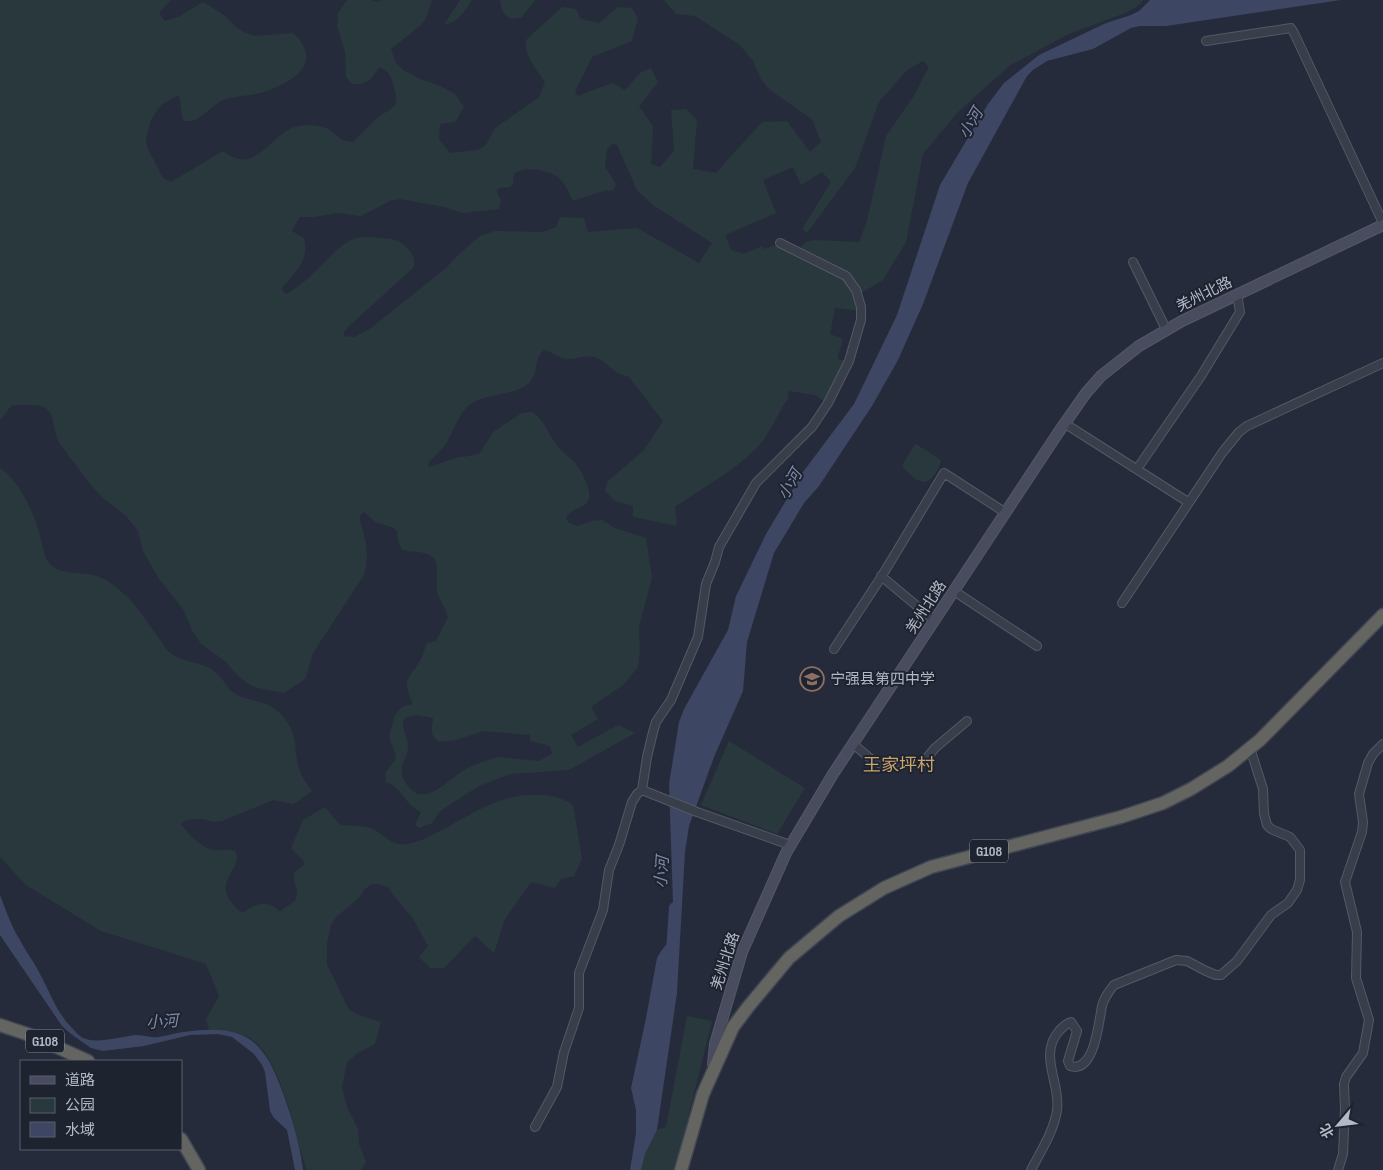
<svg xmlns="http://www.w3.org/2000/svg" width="1383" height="1170" font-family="'Sofia Sans Condensed','Noto Sans SC',sans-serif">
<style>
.green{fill:#29383d;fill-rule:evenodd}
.water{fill:#3d4662}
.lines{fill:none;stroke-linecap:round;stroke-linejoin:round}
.river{stroke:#3d4662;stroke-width:12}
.minor-casing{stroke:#545966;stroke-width:10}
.secondary-casing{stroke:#545966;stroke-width:12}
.trunk-casing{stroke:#414653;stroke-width:15}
.minor{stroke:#393e4b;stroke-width:8}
.secondary{stroke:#484c5e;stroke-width:10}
.trunk{stroke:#646461;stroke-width:12}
.labels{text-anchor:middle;stroke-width:4;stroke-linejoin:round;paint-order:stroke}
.shield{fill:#1e2330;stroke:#888c9a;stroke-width:1}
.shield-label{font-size:14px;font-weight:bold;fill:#b5b9c7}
.street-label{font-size:15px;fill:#b5b9c7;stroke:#1e2330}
.poi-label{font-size:15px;fill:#b5b9c7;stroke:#1e2330;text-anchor:start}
.water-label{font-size:16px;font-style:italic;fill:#7f8bab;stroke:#1e2330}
.quarter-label{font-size:18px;fill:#cba46c;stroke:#1e2330}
</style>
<rect width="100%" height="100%" fill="#262b3b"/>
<path class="green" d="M0 0H171L159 13 165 21 178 17 203 2 224 15 237 28 246 33 255 36 293 33C328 65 286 87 256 94 246 96 235 96 226 99 213 103 202 119 194 120 191 121 186 121 183 121L179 95 162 104 156 112 151 120 146 138 147 147 163 178 171 182 223 151C255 176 267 139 292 128 302 124 321 124 330 130 340 137 339 141 353 142 360 135 367 127 375 120 390 106 402 112 393 84 391 75 388 71 379 67 373 78 366 86 352 84L346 77 345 52 337 25 338 13 347 0H371L376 2 382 0H432L426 18 421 25 391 49 396 63 403 70 420 79 438 85 455 94 464 107 455 122 440 124 439 139 450 153 478 150 486 145 495 128 539 97 545 82C536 69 524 56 526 40L562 7 576 9 581 19 599 23 618 7 632 8 638 18 632 41 592 57 575 91 578 96 612 83 625 90 640 73 651 68 658 82 639 106 653 126 651 164 660 167 674 151 671 110 686 109 697 120 693 169 716 173 762 122 787 121 810 152 821 142 812 119 774 93 767 87 761 79 753 61 740 45 695 16 676 14 664 0H1144L1136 7 1125 13 1069 34 1009 66 957 113 923 154 906 242 883 280 860 294 837 267 800 248 806 242 813 240 859 242 867 221 886 136 913 97 929 67 923 61 906 71 879 102 855 168 807 233 802 229 831 182 822 172 801 185 793 167 763 180 776 213 725 235 731 250 744 254 762 246 764 249 775 245 841 277 851 285 859 311 835 308 830 334 843 339 837 359 845 361 825 402 815 395 788 391V398C780 410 767 438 757 448 734 471 702 488 675 507L677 526 633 517V506L615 501 605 491 607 482 644 450 663 421 628 376C611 374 610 362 594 357 584 354 576 360 567 359 558 358 552 352 544 350 533 359 539 375 528 384 512 396 489 393 472 403 459 411 455 429 447 442 442 450 435 456 429 462L428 467C437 465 443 462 452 459 461 456 471 457 480 453L493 432 522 413 532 412C545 420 549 436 558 447 563 453 570 457 575 463 581 471 592 489 589 499 586 509 571 508 566 518L568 522 577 526 592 521 602 520 615 528 646 538 652 578 639 626 640 650 638 667 623 685 591 707 598 719 571 735 578 747 618 725 635 733 569 770 510 774 479 786 440 811 432 823 419 828 415 825 421 812C403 804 403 786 385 782L386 772 395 760 396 755 389 737 395 715 402 707 413 704C401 678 409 680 421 659 424 654 424 648 427 643L436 641 448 617C446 608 439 601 437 591 436 583 437 576 437 568 437 549 415 553 402 550L398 541 397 532 394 528 375 522 364 512 360 515C359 523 364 530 365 539 368 551 367 564 364 575L313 653 306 677 304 680 284 693 258 688 250 685 238 676 225 661 201 644 193 632 183 609 159 579 143 551 138 531 126 516 103 498 90 484 60 444 56 435 52 416 46 408 37 405H12L0 420ZM613 143 617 145 637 190 653 205 712 243 699 263 637 228 588 232 584 218 560 217 556 227 543 232 495 231 480 236 458 255 445 269 371 328 354 337 344 336V332L347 328 413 268C417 259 411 251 404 245 396 238 389 239 379 238 351 234 343 244 325 262 313 274 301 286 286 294L281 289C294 273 310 261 304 238L292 231 300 217H315L337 213 361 216 390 201 400 199 444 207 463 213 499 209 501 200 496 190 500 188 510 187 513 184 514 174C524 165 552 170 561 180 566 185 569 194 573 201L606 190 610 191 614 189 616 184 605 167 607 150ZM416 715 433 718C432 728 429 737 440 742L456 740 483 731 530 735V741L550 746 552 754 539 761 498 757C488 760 478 763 468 768 451 776 438 797 417 794 408 788 399 777 402 765 405 758 408 754 408 747 408 737 402 729 403 720L407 717Z
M460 0H472C464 12 459 22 444 25Z
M500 0H535L522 17C507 22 501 13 500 0Z
M916 444 941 460C940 467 932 482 924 482 917 482 905 471 902 465L914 446Z
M0 468C19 479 35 515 40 536 43 545 43 557 50 564 60 576 83 571 97 576 103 578 111 583 116 587 133 600 143 616 155 633 160 639 164 647 169 652 182 663 201 661 214 671 223 677 226 688 234 693 254 705 267 697 284 718 299 738 293 743 298 764 300 775 306 783 312 791L297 802 292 804 273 800 222 821 213 822 203 819H194L184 821 181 824C189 835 202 849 215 850 223 851 228 848 235 851 246 870 204 882 242 913 259 904 262 898 280 911L295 901C300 891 293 884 294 873L305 864C302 856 296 855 291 848L303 820 325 807 340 825C348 826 367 825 373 829 385 835 392 847 407 844 420 842 430 836 442 830 470 815 497 796 530 795 545 794 560 796 573 805L582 859 574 876 561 879 555 888 531 882 505 919 494 953 475 936 444 968H430L419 957 428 946 412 917 393 895 389 888 380 884H371L364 890 359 898 336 917 331 925 327 944V964L347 1006 350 1010 359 1015 381 1022 375 1044 358 1053 347 1062 342 1087 347 1107 358 1129 359 1144 366 1162 361 1170H307C294 1134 283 1060 250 1038 238 1031 222 1030 209 1030L206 1019 219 996 206 964 101 931 26 885 0 857Z
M729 741 805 788 777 834 701 805Z
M687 1016 712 1021 675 1170H641L645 1154 657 1130 666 1127Z"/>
<path class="water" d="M1150 0H1341L1166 26H1140L1131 28 1093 49 1047 61 1033 70 1027 76 968 183 923 304 898 360 872 406 819 486 804 503 774 553 747 642 743 691 714 757 689 826 685 852 677 993 657 1130 645 1154 641 1170H630L636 1133V1110L631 1088 646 1018 657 958C662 948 670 942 674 932L669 784 679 722 684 709 728 630 736 596 766 534 803 472 854 404 897 315 940 185 988 104 1004 83 1039 55 1106 23 1131 15 1139 11Z
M0 895C6 910 11 926 20 940 26 952 35 963 41 976 52 996 55 1010 72 1028 75 1031 79 1036 83 1038 95 1044 121 1037 135 1035 143 1035 150 1038 158 1037 167 1036 175 1033 184 1032 244 1024 263 1037 283 1093 292 1118 300 1144 303 1170H295L287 1130 274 1118 270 1111 265 1072 262 1065 254 1054 232 1037 218 1034 190 1035 144 1046 103 1051 91 1048 71 1034 62 1026 0 935Z"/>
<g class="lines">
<path class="river" d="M672 951 675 908"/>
<g class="minor-casing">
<path id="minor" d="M1206 41 1291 28 1294 33 1383 223
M1133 262 1166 329
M1064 423 1188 502
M1137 469 1201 376 1240 312 1237 294
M881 576 935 621
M954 591 1037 646
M1122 603 1222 453 1239 432 1247 426 1383 363
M834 649 880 579 944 473 1006 513
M853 744 871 759 883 765H891L901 761 922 764 935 748 967 721
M642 790 697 812 790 845
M535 1127 557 1087 564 1052 579 1008V973L603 910 609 870 619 845 632 802 637 794 642 790 647 757 653 732 656 722 671 700 698 637 706 584 715 562 719 547 756 483 812 427 828 403 849 361 861 320V307L856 290 846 276 780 243
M1031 1170C1041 1151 1054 1131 1057 1110 1061 1084 1038 1055 1059 1031 1063 1027 1065 1024 1071 1022L1077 1031 1068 1061 1070 1066C1095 1074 1099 1020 1102 1006 1104 998 1109 991 1114 985L1176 960 1187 961 1206 971 1216 975H1221L1237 961 1271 915 1288 903 1297 890 1300 880V850L1290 837 1271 829 1267 825 1264 814 1263 789 1250 748
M1338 1170 1343 1154 1345 1109 1344 1084 1346 1077 1363 1053 1369 1020 1356 978 1357 932 1345 882 1362 832 1363 822 1359 794 1368 763 1373 754 1383 744"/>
</g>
<g class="secondary-casing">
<path id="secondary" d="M713 1065 715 1044 742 952 786 853 833 774 1058 433 1086 393 1101 376 1139 346 1182 321 1383 225"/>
</g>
<g class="trunk-casing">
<path id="trunk" d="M0 1025 30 1035 88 1061
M181 1139 199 1170
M681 1170 703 1094 733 1027 748 1007 789 958 839 916 884 888 931 867 1121 817 1163 803 1191 789 1228 766 1260 740 1383 615"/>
</g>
<use href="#minor" class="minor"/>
<use href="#secondary" class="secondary"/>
<use href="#trunk" class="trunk"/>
</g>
<defs>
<g id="school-ring" transform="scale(1.25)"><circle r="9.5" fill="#1e2330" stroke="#8d6e63" stroke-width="1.5"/><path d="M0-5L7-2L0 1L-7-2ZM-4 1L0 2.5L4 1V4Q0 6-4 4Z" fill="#8d6e63"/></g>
</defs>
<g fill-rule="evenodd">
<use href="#school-ring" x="812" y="679"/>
</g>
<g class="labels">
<g class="shield">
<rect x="970" y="839.5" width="38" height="23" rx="4"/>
<rect x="26" y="1029.5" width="38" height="23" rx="4"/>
</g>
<g class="shield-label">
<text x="989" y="856">G108</text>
<text x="45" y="1046">G108</text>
</g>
<g class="street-label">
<text transform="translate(1204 294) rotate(-26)" y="5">羌州北路</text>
<text transform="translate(926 607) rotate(-57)" y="5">羌州北路</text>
<text transform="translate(725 961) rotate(-72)" y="5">羌州北路</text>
</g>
<g class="poi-label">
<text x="830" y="684">宁强县第四中学</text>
</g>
<g class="water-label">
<text transform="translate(970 123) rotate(-60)" y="6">小河</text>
<text transform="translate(789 484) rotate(-60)" y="6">小河</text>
<text transform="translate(661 872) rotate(-86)" y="6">小河</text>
<text transform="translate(162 1021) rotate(-4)" y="6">小河</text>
</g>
<g class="quarter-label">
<text x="899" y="771">王家坪村</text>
</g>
</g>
<rect x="20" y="1060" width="162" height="90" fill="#1e2330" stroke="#5a5f6c"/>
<rect x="30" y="1076" width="25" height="8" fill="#484c5e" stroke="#5a5f6c"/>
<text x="65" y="1085" font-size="15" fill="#b5b9c7">道路</text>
<rect x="30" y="1098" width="25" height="15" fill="#29383d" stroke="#5a5f6c"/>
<text x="65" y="1110" font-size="15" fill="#b5b9c7">公园</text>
<rect x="30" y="1122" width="25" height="15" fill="#3d4662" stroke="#5a5f6c"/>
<text x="65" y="1135" font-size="15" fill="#b5b9c7">水域</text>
<g transform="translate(1338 1125) rotate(242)" stroke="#1e2330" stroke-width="4" paint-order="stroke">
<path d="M0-4L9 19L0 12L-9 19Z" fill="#b5b9c7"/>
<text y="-8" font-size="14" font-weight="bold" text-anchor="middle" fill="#b5b9c7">北</text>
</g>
</svg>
